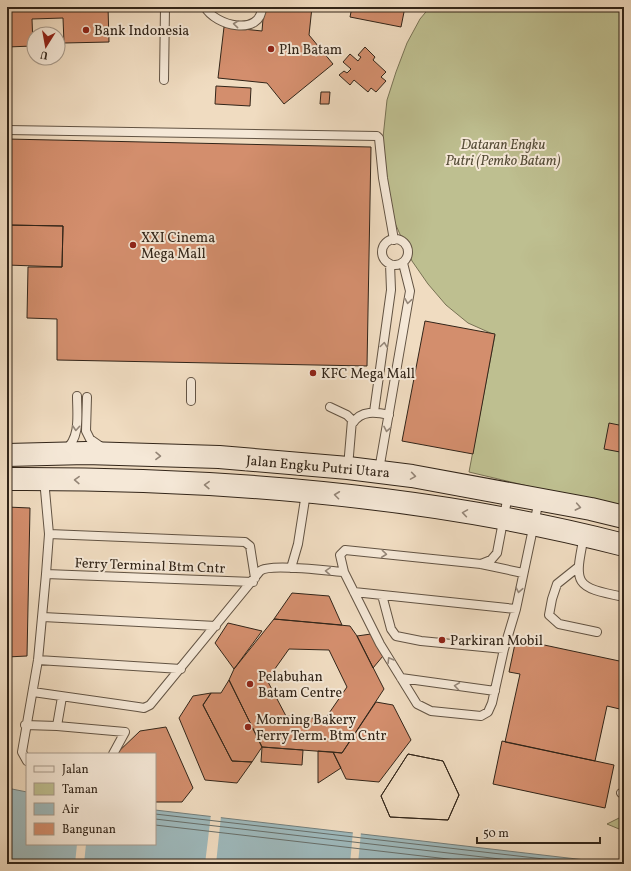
<svg xmlns="http://www.w3.org/2000/svg" width="631" height="871" font-family="Vollkorn,serif">
<style>
.green{fill:#bebf90;stroke:#787254}
.water{fill:#9eb9bc;stroke:#737e7b}
.pier{fill:#f0dcc1}
.lines{fill:none;stroke-linecap:round;stroke-linejoin:round}
.shore{stroke:#686f6a;stroke-width:1}
.building{fill:#d38e6d;stroke:#322519;fill-rule:evenodd}
.lane-casing{stroke:#625343;stroke-width:10}
.secondary-casing{stroke:#322519;stroke-width:24}
.lane{stroke:#f5e8d7;stroke-width:8}
.secondary{stroke:#f5e8d7;stroke-width:22}
.oneway{stroke:#948678}
.poi-dot{fill:#8f2418;stroke:#f5e8d7;stroke-width:1.5}
.labels{text-anchor:middle;stroke-width:4;stroke-linejoin:round;paint-order:stroke}
.poi-label{font-size:14px;fill:#322519;stroke:#f5e8d7;text-anchor:start}
.park-label{font-size:14px;font-style:italic;fill:#554c37;stroke:#f5e8d7}
.street-label{font-size:14px;fill:#322519;stroke:#f5e8d7}
</style>
<rect width="100%" height="100%" fill="#f0dcc1"/>
<filter id="stains"><feTurbulence type="fractalNoise" baseFrequency=".005" numOctaves="4"/><feColorMatrix values="0 0 0 0 .2 0 0 0 0 .09 0 0 0 0 .02 0 0 0 .5 -.17"/></filter>
<radialGradient id="worn" r=".72"><stop offset=".6" stop-color="#630" stop-opacity="0"/><stop offset="1" stop-color="#630" stop-opacity=".3"/></radialGradient>
<path class="green" d="M430 7H624V509L469 472 495 335 468 323 446 305 428 284 412 261 390 212 382 147 387 100 396 72 407 43 420 19Z
M624 815V831L607 824 623 816Z"/>
<path class="water" d="M7 788 27 792V844H155V810L594 861 603 864H7Z"/>
<path class="pier" d="M211 814 221 816 216 864H205Z
M353 831 361 832 358 864H350Z
M77 844H86L84 864H75Z"/>
<g class="lines">
<path class="shore" d="M155 814 587 864
M155 819 543 864
M155 825 491 864"/>
</g>
<path class="building" d="M7 7H108L109 42 64 43 63 18 32 19 33 46 7 47Z
M264 7H312L309 35 333 64 284 104 267 83 218 78 224 27 262 31Z
M352 7H405L401 27 350 17Z
M365 47 375 57 373 60 386 72 381 77 386 81 376 92 371 88 368 92 354 80 350 85 339 75 344 71 347 73 351 69 343 62 350 54 358 61 361 57 358 55Z
M216 86 251 88 250 106 215 104Z
M321 92H330L329 104H320Z
M7 139 371 147 367 366 57 360V319L27 318 28 267H62L63 226 7 225Z
M7 225 63 226 62 267 7 265Z
M425 321 495 334 473 454 402 441Z
M609 423 624 426 620 452 604 449Z
M7 507 30 508 27 656 7 657Z
M292 593 329 596 342 625 274 619Z
M274 619 350 626 357 636 384 689 342 753 262 747 229 680 234 669ZM289 649 329 650 347 687 325 719 286 716 267 680Z
M228 623 262 631 234 669 215 643Z
M371 634 383 656 373 668 357 636Z
M516 639 624 662V710L607 706 595 761 505 742 520 674 509 672Z
M229 680 262 747 252 762 232 761 203 705 211 693H221Z
M211 693 203 705 232 761 252 762 237 783 205 780 179 718 193 696Z
M376 702 393 705 411 740 379 782 346 779 333 752 342 753Z
M166 727 193 788 182 802H155V754H116L140 731Z
M502 741 614 765 605 808 493 784Z
M262 747 303 750 302 765 261 762Z
M318 751 333 752 341 768 318 783Z
M408 754 443 761 459 795 448 820 390 817 381 796Z
M408 754 443 761 459 795 448 820 390 817 381 796Z"/>
<g class="lines">
<g class="lane-casing">
<path id="lane" d="M205 7C215 26 261 37 262 7
M164 80 165 7
M7 130 377 136 379 138 383 178 394 240
M382 252a13 13 0 1 1 26 0a13 13 0 1 1-26 0Z
M87 397 86 431 90 439 103 448
M191 401V382
M330 407 347 415 352 420 348 467
M374 412 391 290 390 264
M353 423C361 410 376 412 389 415
M65 450C81 438 77 414 77 396
M379 470 410 291 403 263
M49 534 245 542 250 546 255 578
M584 536C574 585 574 587 624 597
M481 564 491 560 497 553 508 495
M291 568 298 544 306 493
M577 568 557 584 552 599 549 615 559 624 597 632
M344 572 340 555 345 550 481 564 523 573
M46 574 253 582
M354 592 516 609
M382 595 391 629 396 636 421 641 504 649
M43 617 216 626
M624 628V634
M38 660 181 669
M401 678 495 691
M33 692 138 707 144 708 150 705 260 571C269 563 330 571 344 572L380 644 417 704 431 711 481 716 488 712 492 703 504 649 516 609 539 500
M25 725 57 726 125 732 113 754
M57 726 62 697
M27 761 22 752 38 660 46 574 49 534 44 479
M621 793 624 792"/>
</g>
<g class="secondary-casing">
<path id="secondary" d="M7 455 86 453 219 457 348 468 412 476 591 509 624 517
M7 479C210 478 427 494 624 545"/>
</g>
<use href="#lane" class="lane"/>
<use href="#secondary" class="secondary"/>
</g>
<defs><path id="oneway-chevron" d="M-2-3.5L2.5 0L-2 3.5" fill="none" stroke-width="1.6" stroke-linecap="round" stroke-linejoin="round"/></defs>
<g class="oneway">
<use href="#oneway-chevron" transform="translate(236 24) rotate(-174)"/>
<use href="#oneway-chevron" transform="translate(408 301) rotate(99)"/>
<use href="#oneway-chevron" transform="translate(384 345) rotate(-82)"/>
<use href="#oneway-chevron" transform="translate(76 428) rotate(94)"/>
<use href="#oneway-chevron" transform="translate(387 429) rotate(101)"/>
<use href="#oneway-chevron" transform="translate(158 456) rotate(1)"/>
<use href="#oneway-chevron" transform="translate(413 476) rotate(9)"/>
<use href="#oneway-chevron" transform="translate(77 480) rotate(-178)"/>
<use href="#oneway-chevron" transform="translate(207 485) rotate(-178)"/>
<use href="#oneway-chevron" transform="translate(337 495) rotate(-173)"/>
<use href="#oneway-chevron" transform="translate(578 507) rotate(11)"/>
<use href="#oneway-chevron" transform="translate(465 513) rotate(-171)"/>
<use href="#oneway-chevron" transform="translate(384 554) rotate(6)"/>
<use href="#oneway-chevron" transform="translate(328 571) rotate(-176)"/>
<use href="#oneway-chevron" transform="translate(519 590) rotate(101)"/>
<use href="#oneway-chevron" transform="translate(390 660) rotate(-121)"/>
<use href="#oneway-chevron" transform="translate(457 686) rotate(-172)"/>
</g>
<g class="poi-dot">
<circle cx="86" cy="30" r="4"/>
<circle cx="271" cy="49" r="4"/>
<circle cx="133" cy="245" r="4"/>
<circle cx="313" cy="373" r="4"/>
<circle cx="442" cy="640" r="4"/>
<circle cx="250" cy="684" r="4"/>
<circle cx="248" cy="727" r="4"/>
</g>
<g class="labels">
<g class="poi-label">
<text x="94" y="35">Bank Indonesia</text>
<text x="279" y="54">Pln Batam</text>
<text x="141" y="242">XXI Cinema<tspan x="141" dy="16">Mega Mall</tspan></text>
<text x="321" y="378">KFC Mega Mall</text>
<text x="450" y="645">Parkiran Mobil</text>
<text x="258" y="681">Pelabuhan<tspan x="258" dy="16">Batam Centre</tspan></text>
<text x="256" y="724">Morning Bakery<tspan x="256" dy="16">Ferry Term. Btm Cntr</tspan></text>
</g>
<g class="park-label">
<text x="503" y="149">Dataran Engku<tspan x="503" dy="16">Putri (Pemko Batam)</tspan></text>
</g>
<g class="street-label">
<text transform="translate(318 466) rotate(5)" y="5">Jalan Engku Putri Utara</text>
<text transform="translate(150 565) rotate(2)" y="5">Ferry Terminal Btm Cntr</text>
</g>
</g>
<rect width="631" height="871" fill="none" stroke="#f0dcc1" stroke-width="24"/>
<rect x="8" y="8" width="615" height="855" fill="none" stroke="#322519" stroke-width="2"/>
<rect x="12" y="12" width="607" height="847" fill="none" stroke="#322519"/>
<rect x="26" y="753" width="130" height="92" fill="#f5e8d7" stroke="#a79a8b"/>
<rect x="34" y="766" width="20" height="6" fill="#f5e8d7" stroke="#a79a8b"/>
<text x="62" y="773" font-size="12" fill="#322519">Jalan</text>
<rect x="34" y="783" width="20" height="12" fill="#bebf90" stroke="#a79a8b"/>
<text x="62" y="793" font-size="12" fill="#322519">Taman</text>
<rect x="34" y="803" width="20" height="12" fill="#9eb9bc" stroke="#a79a8b"/>
<text x="62" y="813" font-size="12" fill="#322519">Air</text>
<rect x="34" y="823" width="20" height="12" fill="#d38e6d" stroke="#a79a8b"/>
<text x="62" y="833" font-size="12" fill="#322519">Bangunan</text>
<g transform="translate(46 46) rotate(191)"><circle r="19" fill="#f5e8d7" stroke="#a79a8b"/>
<path d="M0-3L7 15L0 10L-7 15Z" fill="#8f2418"/>
<text y="-6" font-size="11" font-weight="bold" text-anchor="middle" fill="#322519">U</text>
</g>
<path d="M477 837v6h123v-6" fill="none" stroke="#322519" stroke-width="2"/>
<text x="483" y="837" font-size="12" fill="#322519" stroke="#f5e8d7" stroke-width="3" paint-order="stroke">50 m</text>
<rect width="100%" height="100%" filter="url(#stains)"/>
<rect width="100%" height="100%" fill="url(#worn)"/>
</svg>
